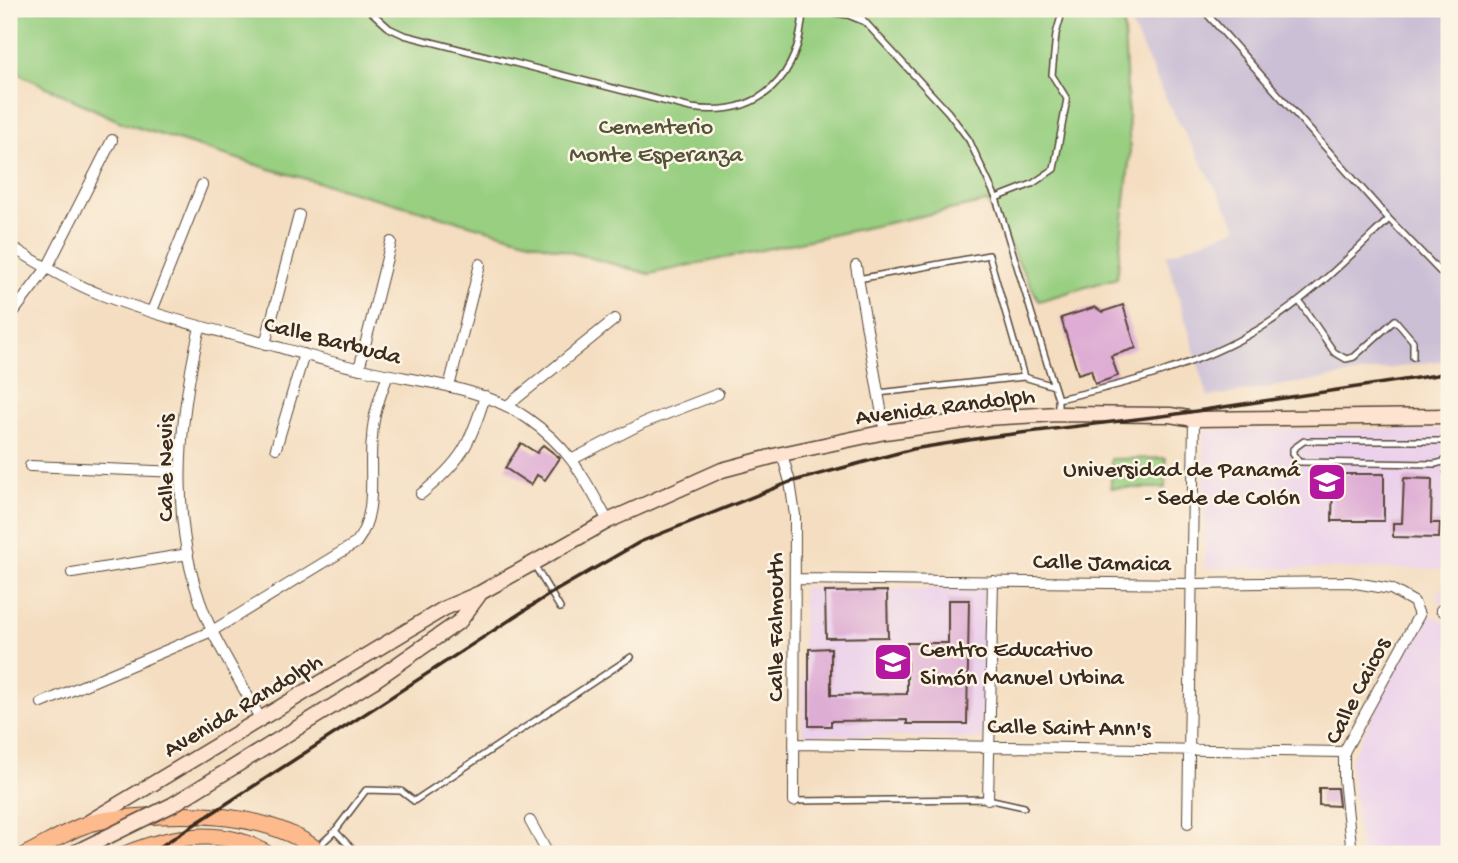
<svg xmlns="http://www.w3.org/2000/svg" width="1458" height="863" font-family="'Gochi Hand',sans-serif">
<style>
.built{fill:#ebd1eb}
.industrial{fill:#cbbfd5}
.green{fill:#98cf81;stroke:#6a7c50;stroke-width:2}
.building{fill:#deacd4}
.lines{fill:none;stroke-linecap:round;stroke-linejoin:round}
.service-casing{stroke:#574536;stroke-width:8}
.minor-casing{stroke:#574536;stroke-width:12}
.secondary-casing{stroke:#574536;stroke-width:17}
.primary-casing{stroke:#574536;stroke-width:18}
.path{stroke:#574536;stroke-width:2;stroke-dasharray:2 5;stroke-linecap:butt}
.service{stroke:#fff;stroke-width:5}
.minor{stroke:#fff;stroke-width:10}
.secondary{stroke:#fee3d1;stroke-width:14}
.primary{stroke:#fcba8d;stroke-width:16}
.rail{stroke:#3b2a1e;stroke-width:3.5}
.secondary-bridge-casing{stroke:#574536;stroke-width:17;stroke-linecap:butt}
.secondary-bridge{stroke:#fee3d1;stroke-width:14}
.labels{text-anchor:middle;stroke-width:5;stroke-linejoin:round;paint-order:stroke}
.park-label{font-size:24px;fill:#525337;stroke:#fcf5e5}
.street-label{font-size:24px;fill:#3b2a1e;stroke:#fcf5e5}
.poi-label{font-size:24px;fill:#3b2a1e;stroke:#fcf5e5;text-anchor:end}
</style>
<rect width="100%" height="100%" fill="#fcf5e5"/>
<filter id="ink" filterUnits="userSpaceOnUse"><feTurbulence type="fractalNoise" baseFrequency=".0143" numOctaves="2"/><feDisplacementMap in="SourceGraphic" scale="14" xChannelSelector="R" yChannelSelector="G"/><feConvolveMatrix kernelMatrix="1 2 1 2 8 2 1 2 1" color-interpolation-filters="sRGB"/></filter>
<filter id="wash" filterUnits="userSpaceOnUse"><feTurbulence type="fractalNoise" baseFrequency=".00686" numOctaves="4" result="noise"/><feDisplacementMap in="SourceGraphic" scale="28" xChannelSelector="R" yChannelSelector="G"/><feGaussianBlur stdDeviation="1.57" result="paint"/><feColorMatrix in="noise" values="0 0 0 0 0 0 0 0 0 0 0 0 0 0 0 0 0 1.4 0 .05"/><feComposite in="paint" operator="in"/></filter>
<g filter="url(#wash)">
<rect width="100%" height="100%" fill="#f4ddc0"/>
<path class="built" d="M1449 429V569L1205 568 1204 430Z
M1449 576V606L1436 599Z
M803 587 984 589 983 739 803 734Z
M1425 612 1449 624V854H1361L1350 761Z"/>
<path class="industrial" d="M1124 9H1449V356L1444 360 1208 397 1166 255 1238 228 1167 101Z"/>
<path class="green" d="M9 9H1123L1130 153 1117 278 1039 301 987 202 649 274 270 169 123 123 23 76 9 63Z
M1166 458 1165 488H1111V459Z"/>
<g id="blocks">
<path class="building" d="M1123 305 1136 348 1111 356 1118 376 1095 384 1091 370 1078 374 1061 318 1095 307 1102 312Z
M521 443 537 453 543 445 560 458 545 480 537 475 531 485 505 468Z
M1333 474H1384V521H1332Z
M1404 478 1432 479 1431 523H1440L1439 538 1393 537V523H1402Z
M887 591 888 637 826 638 825 592Z
M948 600H969L967 724H907V720L831 721V726H809V649L831 648V695L907 694V643H948Z
M1319 788H1337L1339 806 1319 805Z"/>
</g>
</g>
<g filter="url(#ink)">
<use href="#blocks" fill-opacity="0" stroke="#574536" stroke-width="2"/>
<g class="lines">
<g class="service-casing">
<path id="service" d="M368 9 389 28 404 35 691 108C761 118 800 77 803 9
M806 9 848 15 865 22 948 112 969 140 996 198 1058 399V411
M856 9 864 21
M1207 14 1389 219 1449 281
M996 198 1032 184 1054 169 1067 99 1052 75 1056 34 1063 9
M858 279 989 255 1024 377
M1299 301 1334 352 1346 359 1354 357 1395 320 1413 341V357
M878 393 1024 377 1054 386
M1058 399C1127 384 1197 366 1259 329 1308 299 1348 258 1389 219
M1449 441H1304L1293 449V454L1299 462 1435 464 1443 462 1449 456
M533 563 560 608
M794 801 988 799 1024 807
M335 831 357 854
M318 847 335 831 366 790 401 791 414 801 631 657"/>
</g>
<g class="minor-casing">
<path id="minor" d="M9 245C39 264 69 282 102 295 154 315 210 329 264 343 296 352 328 362 361 369 417 382 479 385 527 418 570 448 584 477 608 521
M856 266 885 432
M152 311 202 185
M9 318 47 268 112 140
M200 327C177 426 167 535 212 631 227 661 245 690 261 720
M265 344 299 215
M359 369 391 242
M449 387 480 264
M507 406 615 319
M276 448 304 354
M782 454 790 482 795 515 794 801
M573 459 643 423 718 394
M30 466 180 472
M421 494C461 462 470 445 485 396
M72 573 188 554
M796 579 1190 584 1349 582 1391 589 1414 602 1419 615 1344 752V779L1352 854
M1441 610 1449 614
M42 703 212 631 356 543C379 513 368 473 372 438 373 415 380 396 388 375
M794 744 1344 752
M988 799 993 581
M530 821 548 854
M1188 823 1194 419
M565 854 574 852 611 854"/>
</g>
<g class="secondary-casing">
<path id="secondary" d="M375 680 460 621 479 595
M89 822 445 608 480 593 608 521 722 470 782 454 885 432 986 418 1058 414 1170 415 1194 419 1449 416"/>
</g>
<g class="primary-casing">
<path id="primary" d="M27 854C46 845 65 832 85 825 100 819 121 819 137 817 196 812 274 813 322 854
M126 854C170 836 224 826 267 854"/>
</g>
<path class="path" d="M1443 472 1449 478"/>
<use href="#service" class="service"/>
<use href="#minor" class="minor"/>
<use href="#secondary" class="secondary"/>
<use href="#primary" class="primary"/>
<path class="rail" d="M149 854 550 594 640 542 790 482 913 449 988 437 1170 415 1437 375 1449 371"/>
<g class="secondary-bridge-casing">
<path id="secondary-bridge" d="M72 854 172 805 375 680"/>
</g>
<use href="#secondary-bridge" class="secondary-bridge"/>
</g>
</g>
<defs>
<g id="university-square" transform="scale(2.0125)"><rect x="-9" y="-9" width="18" height="18" rx="4" fill="#b5179e" stroke="#fcf5e5"/><path d="M0-5L7-2L0 1L-7-2ZM-4 1L0 2.5L4 1V4Q0 6-4 4Z" fill="#fff"/></g>
<g id="school-square" transform="scale(2.0125)"><rect x="-9" y="-9" width="18" height="18" rx="4" fill="#b5179e" stroke="#fcf5e5"/><path d="M0-5L7-2L0 1L-7-2ZM-4 1L0 2.5L4 1V4Q0 6-4 4Z" fill="#fff"/></g>
</defs>
<g fill-rule="evenodd">
<use href="#university-square" x="1327" y="482"/>
<use href="#school-square" x="893" y="662"/>
</g>
<g class="labels">
<g class="park-label">
<text x="656" y="133">Cementerio<tspan x="656" dy="28">Monte Esperanza</tspan></text>
</g>
<g class="street-label">
<text transform="translate(333 339) rotate(14)" y="8">Calle Barbuda</text>
<text transform="translate(945 405) rotate(-7)" y="8">Avenida Randolph</text>
<text transform="translate(164 468) rotate(-90)" y="8">Calle Nevis</text>
<text transform="translate(1102 561) rotate(1)" y="8">Calle Jamaica</text>
<text transform="translate(774 627) rotate(-90)" y="8">Calle Falmouth</text>
<text transform="translate(1356 690) rotate(-63)" y="8">Calle Caicos</text>
<text transform="translate(242 704) rotate(-31)" y="8">Avenida Randolph</text>
<text transform="translate(1069 726) rotate(1)" y="8">Calle Saint Ann's</text>
</g>
<g class="poi-label">
<text x="1300" y="476">Universidad de Panamá<tspan x="1300" dy="28">- Sede de Colón</tspan></text>
<text x="920" y="656" text-anchor="start">Centro Educativo<tspan x="920" dy="28">Simón Manuel Urbina</tspan></text>
</g>
</g>
<rect width="1458" height="863" fill="none" stroke="#fcf5e5" stroke-width="35"/>
</svg>
